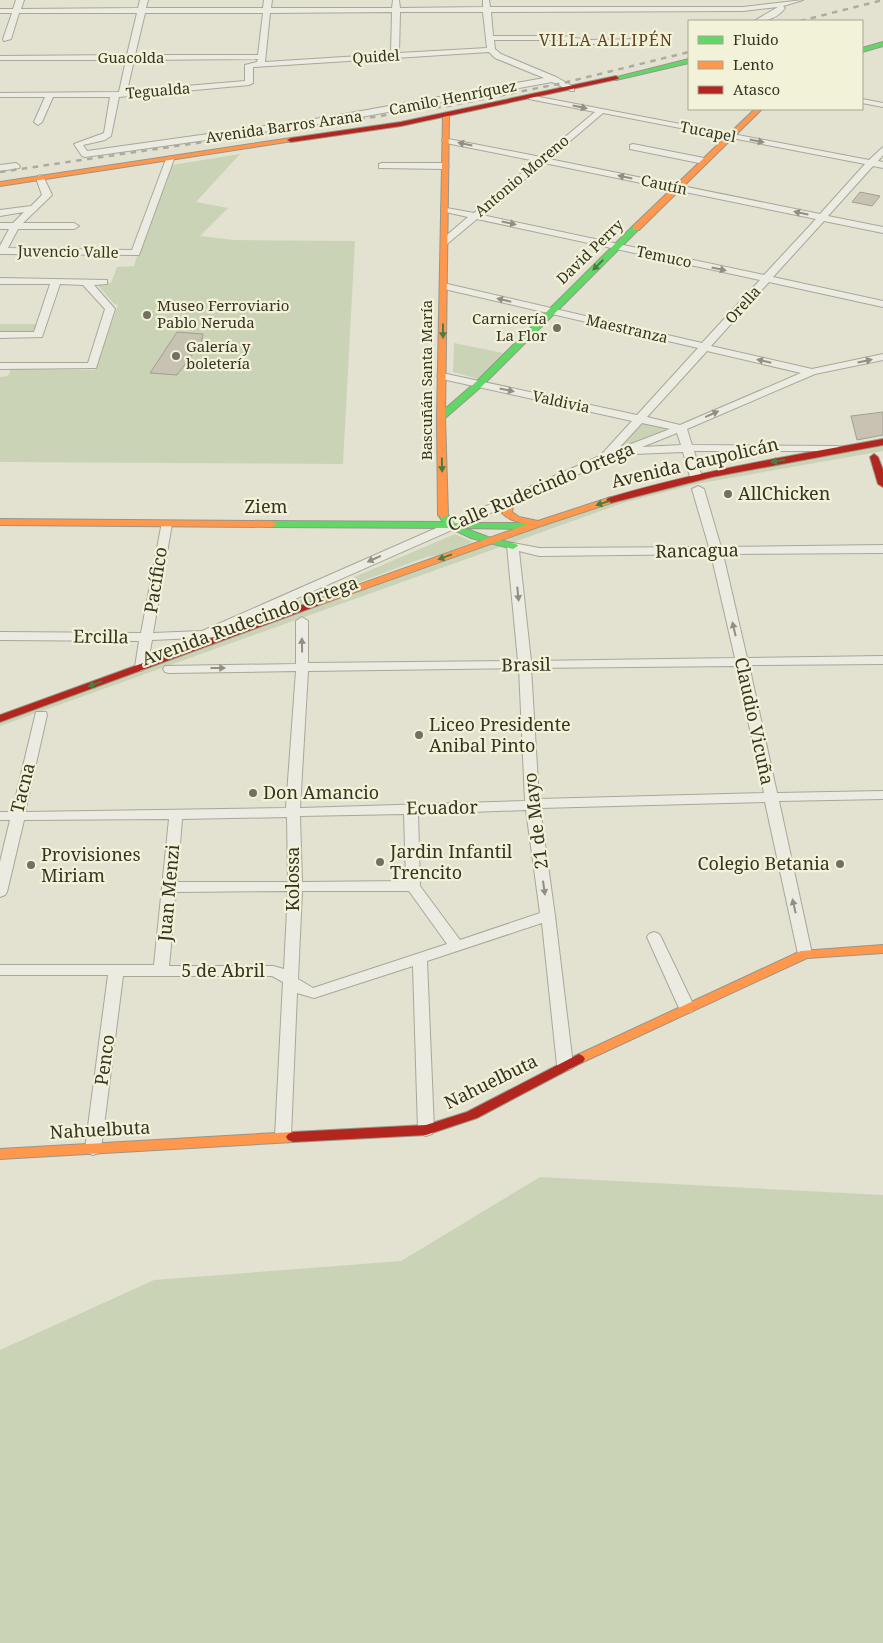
<svg xmlns="http://www.w3.org/2000/svg" width="883" height="1643" font-family="'Noto Serif',serif">
<style>
.green{fill:#cbd3b6}
.building{fill:#c7c2b2;stroke:#a39f90}
.lines{fill:none;stroke-linecap:round;stroke-linejoin:round}
.street-casing{stroke:#a9a799;stroke-width:2}
.fast-casing{stroke:#98968a;stroke-width:2}
.slow-casing{stroke:#98968a;stroke-width:2}
.jam-casing{stroke:#98968a;stroke-width:2}
.street{fill:#ecebe2;fill-rule:evenodd}
.fast{fill:#63d668;fill-rule:evenodd}
.slow{fill:#ff974d;fill-rule:evenodd}
.jam{fill:#b3261e;fill-rule:evenodd}
.rail{stroke:#acaba1;stroke-width:2.5;stroke-dasharray:5.5 5.5;stroke-linecap:butt}
.oneway{fill:#928e82}
.oneway2{fill:#4b7c42}
.poi-dot{fill:#73705f;stroke:#f2f2d9;stroke-width:2}
.labels{text-anchor:middle;stroke-width:4.5;stroke-linejoin:round;paint-order:stroke}
.far-street-label{font-size:15px;fill:#373222;stroke:#f2f2d9}
.far-poi-label{font-size:15px;fill:#373222;stroke:#f2f2d9;text-anchor:start}
.far-neighbourhood-label{font-size:16px;letter-spacing:1px;fill:#5f4126;stroke:#f2f2d9}
.street-label{font-size:18px;fill:#373222;stroke:#f2f2d9}
.poi-label{font-size:18px;fill:#373222;stroke:#f2f2d9;text-anchor:start}
</style>
<rect width="100%" height="100%" fill="#e3e2d1"/>
<path class="green" d="M240 154 196 202 228 208 200 236 234 240 355 241 343 464 0 462V377L8 376 11 369 95 370 118 305 114 304 96 283H111L117 267 134 266 142 239 166 184 172 165Z
M0 324H37L34 333H0Z
M454 343 503 353 478 379 453 372Z
M640 422 668 429 618 449Z
M883 445V451L696 484 623 503 0 726V721L537 528 648 492 704 479Z
M455 534 473 542 439 555 426 557 231 631 233 625 300 600Z
M540 1177 883 1195V1643H0V1350L154 1280 401 1261Z"/>
<path class="building" d="M860 192 880 196 872 206 852 202Z
M177 332 203 334 201 343 177 375 150 373Z
M883 412V435L857 440 851 416Z"/>
<g class="lines">
<g class="street-casing">
<path id="street" d="M16 0H24L21 9 138 8 140 0H148L146 8H263L264 0H272L271 8H392L393 0H399L400 8 483 7V0H489L490 7H743L803 0 783 6 785 8C778 18 765 22 754 21L778 7 743 11 491 12 493 36H563L588 40 639 39 643 41 639 43 588 44 563 40H494L495 49 501 54 556 77 574 87V91H571L552 82 328 123 85 157 82 156 74 144 104 133 110 97H53L42 122 38 125 34 122 45 97H0V93L119 92 126 60H0V56L127 55 137 13H19L11 39 4 41 3 39 12 13H0V9H13ZM392 12 391 54 265 62 270 13ZM400 12H483L487 48 399 53ZM145 13H263L258 55H135ZM489 52 495 58 544 78 328 117 87 151 83 145 105 140 111 136 119 97 249 85 253 83V67ZM258 59 257 62 245 65V81L127 91 134 60Z
M529 95 869 160 883 147V155L878 161 883 162V168L873 166 828 216 883 227V233L824 221 773 277 883 301V307L769 282 711 346 812 369 883 354V360L815 374 687 429 692 445 837 446 841 447 842 449 841 451H694L702 477 696 480 690 477 683 452 634 454 629 452 218 633 217 637 152 640 147 667 141 671 135 667 139 641 0 640V632L141 633 162 522H170L172 524 153 633 202 631 600 456 632 421 442 379 437 376 442 373 637 415 698 348 440 288V284L443 283 702 343 760 280 477 219 447 244H441V240L468 217 441 211V207L474 213 536 161 446 143 442 140 443 138 541 157 595 112 529 99ZM603 113 865 164 820 214 549 159ZM544 163 816 219 764 275 482 215ZM707 351 801 373 680 425 647 417ZM642 423 670 429 618 449ZM677 433 681 445 642 447Z
M862 99 883 103V107L862 103Z
M633 144 704 158 708 161 704 164 630 149V145Z
M170 156 174 159 139 255 0 254V246L9 229H0V223H13L24 212 0 216V210L31 206 42 195 36 178 40 175 44 178 52 195 23 223H74L79 226 74 229H18L8 248 132 250 166 159Z
M16 163 20 166 19 168 0 171V165Z
M382 163H445L449 166 445 169 379 168V164Z
M0 278 107 280V284L94 285 115 309 96 368 0 369V363H88L105 309 83 285 60 284 42 337 0 338V332H34L50 284H0Z
M698 486 704 489 721 547 883 545V553L723 554 747 658 883 656V664L749 665 777 793 883 791V799L779 801 812 954 810 958H800L798 954 765 802 540 808 555 916 573 1065 571 1069 565 1071 559 1069 557 1065 542 923 427 961 434 1130 432 1134 426 1136 420 1134 418 1130 413 966 314 998 297 993 291 1136 289 1140 283 1142 277 1140 275 1136 283 982 272 976H123L101 1149 99 1153 93 1155 87 1153 85 1149 108 975H0V965H154L169 819 24 820 7 892 5 895 0 897V862L10 820H0V812H12L36 712H46L47 715 25 812 286 808 296 671 169 673 165 672 163 669 165 666 296 664V621L302 617 308 621V663L518 661 507 546 509 544 513 543 539 548 709 547 692 489ZM519 551 539 556 711 554 735 658 531 661ZM736 666 764 793 539 799 531 668ZM519 668 525 801 300 808 308 671ZM526 810 540 913 460 940 420 886 418 814ZM404 814 406 881 302 882 300 816ZM287 817 288 882H177L182 819ZM288 891 284 969 273 966H169L176 892ZM302 891H409L447 944 313 988 298 979Z
M654 932 659 934 661 937 695 1008 692 1012 687 1013 682 1012 679 1008 647 937 649 934Z"/>
</g>
<g class="fast-casing">
<path id="fast" d="M883 42V46L862 52V48Z
M689 59V63L616 80 613 78Z
M633 226 640 228 482 386 444 419H438V415L476 382Z
M443 512 446 513 455 523H532L537 526 532 529 464 528 488 537 516 544 518 546 513 549 471 538 450 528 272 527 267 524 272 521 443 522 438 515Z"/>
</g>
<g class="slow-casing">
<path id="slow" d="M755 109H762L639 230H633V226Z
M446 114 449 116 445 417 448 515 443 518 438 515 437 417 443 116Z
M291 138 293 139V141L0 186V182Z
M611 497 614 498V502L541 526 322 604H316L314 602 316 600 528 524C518 522 510 521 502 513L506 500H512L514 502 512 512 519 517 538 521Z
M0 519 272 521 277 524 272 527 0 525Z
M883 945V953L807 958 583 1062H575L573 1059 575 1056 801 951Z
M293 1132 298 1134 300 1137 298 1140 293 1142 0 1159V1149Z"/>
</g>
<g class="jam-casing">
<path id="jam" d="M616 76 619 78 618 79 401 126 291 142 287 140 291 138 401 122Z
M883 439V445L712 477 611 503 606 500 608 498C698 471 790 456 883 439Z
M874 454 878 457 883 470V487L878 484 870 457Z
M319 599 324 602 322 604 0 722V715Z
M579 1054 583 1056 585 1059 583 1062 477 1118 426 1135 293 1142 288 1140 286 1137 288 1134 293 1132 426 1125 467 1112Z"/>
</g>
<use href="#street" class="street"/>
<use href="#fast" class="fast"/>
<use href="#slow" class="slow"/>
<use href="#jam" class="jam"/>
<path class="rail" d="M800 21 883 0
M0 172 448 106 563 83 689 52"/>
</g>
<defs><path id="oneway-solid" d="M-6-.8H1V-3.2L6.5 0L1 3.2V.8H-6Z" transform="scale(1.25)"/></defs>
<g class="oneway">
<use href="#oneway-solid" transform="translate(580 107) rotate(12)"/>
<use href="#oneway-solid" transform="translate(757 141) rotate(11)"/>
<use href="#oneway-solid" transform="translate(465 144) rotate(-168)"/>
<use href="#oneway-solid" transform="translate(625 177) rotate(-168)"/>
<use href="#oneway-solid" transform="translate(801 213) rotate(-168)"/>
<use href="#oneway-solid" transform="translate(509 223) rotate(12)"/>
<use href="#oneway-solid" transform="translate(719 269) rotate(12)"/>
<use href="#oneway-solid" transform="translate(504 300) rotate(-167)"/>
<use href="#oneway-solid" transform="translate(764 361) rotate(-167)"/>
<use href="#oneway-solid" transform="translate(865 361) rotate(-12)"/>
<use href="#oneway-solid" transform="translate(507 390) rotate(12)"/>
<use href="#oneway-solid" transform="translate(712 414) rotate(-24)"/>
<use href="#oneway-solid" transform="translate(374 559) rotate(156)"/>
<use href="#oneway-solid" transform="translate(518 594) rotate(84)"/>
<use href="#oneway-solid" transform="translate(734 629) rotate(-103)"/>
<use href="#oneway-solid" transform="translate(302 645) rotate(-91)"/>
<use href="#oneway-solid" transform="translate(218 668)"/>
<use href="#oneway-solid" transform="translate(544 888) rotate(82)"/>
<use href="#oneway-solid" transform="translate(794 906) rotate(-103)"/>
</g>
<g class="oneway2">
<use href="#oneway-solid" transform="translate(598 265) rotate(136)"/>
<use href="#oneway-solid" transform="translate(443 331) rotate(90)"/>
<use href="#oneway-solid" transform="translate(778 461) rotate(169)"/>
<use href="#oneway-solid" transform="translate(442 465) rotate(89)"/>
<use href="#oneway-solid" transform="translate(603 503) rotate(162)"/>
<use href="#oneway-solid" transform="translate(445 557) rotate(160)"/>
<use href="#oneway-solid" transform="translate(95 684) rotate(160)"/>
</g>
<g class="poi-dot">
<circle cx="147" cy="315" r="5"/>
<circle cx="557" cy="328" r="5"/>
<circle cx="176" cy="356" r="5"/>
<circle cx="728" cy="494" r="5"/>
<circle cx="419" cy="735" r="5"/>
<circle cx="253" cy="793" r="5"/>
<circle cx="380" cy="862" r="5"/>
<circle cx="840" cy="864" r="5"/>
<circle cx="31" cy="865" r="5"/>
</g>
<g class="labels">
<g class="far-street-label">
<text transform="translate(376 57) rotate(-4)" y="5">Quidel</text>
<text x="131" y="63">Guacolda</text>
<text transform="translate(158 91) rotate(-5)" y="5">Tegualda</text>
<text transform="translate(453 98) rotate(-11)" y="5">Camilo Henríquez</text>
<text transform="translate(284 127) rotate(-8)" y="5">Avenida Barros Arana</text>
<text transform="translate(708 132) rotate(11)" y="5">Tucapel</text>
<text transform="translate(522 176) rotate(-40)" y="5">Antonio Moreno</text>
<text transform="translate(664 185) rotate(12)" y="5">Cautín</text>
<text transform="translate(68 252) rotate(1)" y="5">Juvencio Valle</text>
<text transform="translate(590 252) rotate(-44)" y="5">David Perry</text>
<text transform="translate(664 257) rotate(12)" y="5">Temuco</text>
<text transform="translate(743 305) rotate(-48)" y="5">Orella</text>
<text transform="translate(627 329) rotate(13)" y="5">Maestranza</text>
<text transform="translate(427 380) rotate(-90)" y="5">Bascuñán Santa María</text>
<text transform="translate(561 402) rotate(12)" y="5">Valdivia</text>
</g>
<g class="far-poi-label">
<text x="157" y="311">Museo Ferroviario<tspan x="157" dy="17">Pablo Neruda</tspan></text>
<text x="547" y="324" text-anchor="end">Carnicería<tspan x="547" dy="17">La Flor</tspan></text>
<text x="186" y="352">Galería y<tspan x="186" dy="17">boletería</tspan></text>
</g>
<g class="far-neighbourhood-label">
<text x="606" y="46">VILLA ALLIPÉN</text>
</g>
<g class="street-label">
<text transform="translate(695 463) rotate(-13)" y="6">Avenida Caupolicán</text>
<text transform="translate(541 487) rotate(-23)" y="6">Calle Rudecindo Ortega</text>
<text x="266" y="513">Ziem</text>
<text transform="translate(697 551) rotate(-1)" y="6">Rancagua</text>
<text transform="translate(156 580) rotate(-81)" y="6">Pacífico</text>
<text transform="translate(250 621) rotate(-20)" y="6">Avenida Rudecindo Ortega</text>
<text transform="translate(101 637) rotate(1)" y="6">Ercilla</text>
<text transform="translate(526 665) rotate(-1)" y="6">Brasil</text>
<text transform="translate(754 721) rotate(78)" y="6">Claudio Vicuña</text>
<text transform="translate(23 788) rotate(-76)" y="6">Tacna</text>
<text transform="translate(442 808) rotate(-1)" y="6">Ecuador</text>
<text transform="translate(536 821) rotate(-97)" y="6">21 de Mayo</text>
<text transform="translate(293 879) rotate(-90)" y="6">Kolossa</text>
<text transform="translate(169 893) rotate(-85)" y="6">Juan Menzi</text>
<text x="223" y="977">5 de Abril</text>
<text transform="translate(105 1060) rotate(-82)" y="6">Penco</text>
<text transform="translate(491 1082) rotate(-26)" y="6">Nahuelbuta</text>
<text transform="translate(100 1130) rotate(-3)" y="6">Nahuelbuta</text>
</g>
<g class="poi-label">
<text x="738" y="500">AllChicken</text>
<text x="429" y="731">Liceo Presidente<tspan x="429" dy="21">Anibal Pinto</tspan></text>
<text x="263" y="799">Don Amancio</text>
<text x="390" y="858">Jardin Infantil<tspan x="390" dy="21">Trencito</tspan></text>
<text x="41" y="861">Provisiones<tspan x="41" dy="21">Miriam</tspan></text>
<text x="830" y="870" text-anchor="end">Colegio Betania</text>
</g>
</g>
<rect x="688" y="20" width="175" height="90" fill="#f2f2d9" stroke="#a7a590"/>
<rect x="698" y="36" width="25" height="8" fill="#63d668" stroke="#a7a590"/>
<text x="733" y="45" font-size="15" fill="#373222">Fluido</text>
<rect x="698" y="61" width="25" height="8" fill="#ff974d" stroke="#a7a590"/>
<text x="733" y="70" font-size="15" fill="#373222">Lento</text>
<rect x="698" y="86" width="25" height="8" fill="#b3261e" stroke="#a7a590"/>
<text x="733" y="95" font-size="15" fill="#373222">Atasco</text>
</svg>
